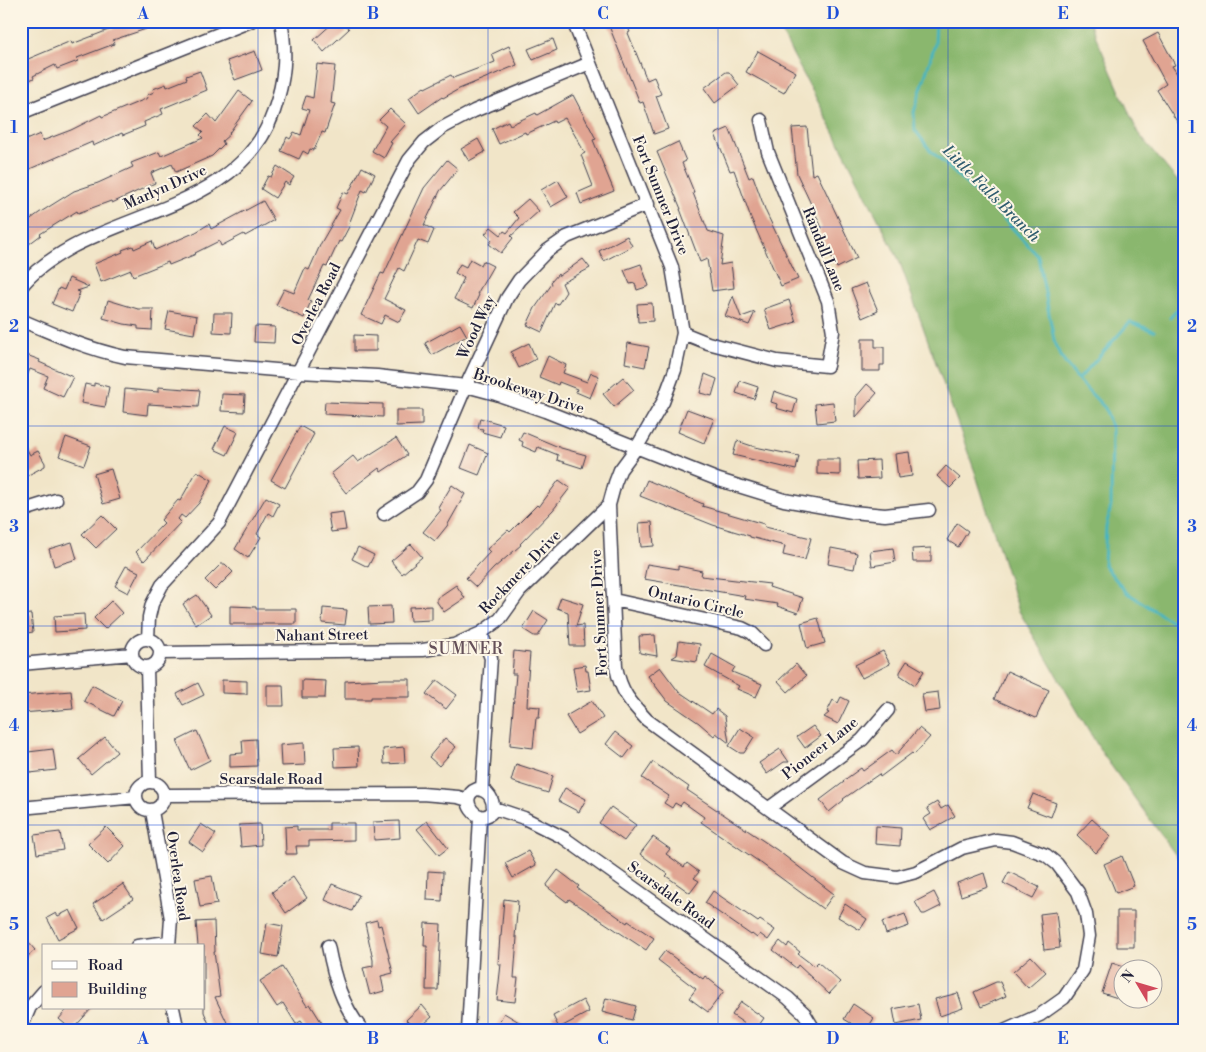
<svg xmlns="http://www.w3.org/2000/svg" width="1206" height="1052" font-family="'Libre Bodoni',serif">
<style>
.forest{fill:#8ab76e;stroke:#566c54}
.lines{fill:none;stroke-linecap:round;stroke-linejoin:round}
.stream{stroke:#46b5bf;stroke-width:3}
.building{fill:#e0a492}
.street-casing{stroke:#413f50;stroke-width:15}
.street{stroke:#fff;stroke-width:12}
.grid{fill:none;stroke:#1d4ed8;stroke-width:1;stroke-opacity:0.55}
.labels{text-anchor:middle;stroke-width:4;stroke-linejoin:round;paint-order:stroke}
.street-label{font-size:15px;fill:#22223b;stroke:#fcf5e5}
.water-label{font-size:16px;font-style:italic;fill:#305d70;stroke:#fcf5e5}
.neighbourhood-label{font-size:16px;letter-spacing:1px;fill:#645059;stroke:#fcf5e5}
.neatline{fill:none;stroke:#1d4ed8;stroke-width:2}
.grid-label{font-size:16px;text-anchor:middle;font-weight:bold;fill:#1d4ed8}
</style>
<rect width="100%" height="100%" fill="#fcf5e5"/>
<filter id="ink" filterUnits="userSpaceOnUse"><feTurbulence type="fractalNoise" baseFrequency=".02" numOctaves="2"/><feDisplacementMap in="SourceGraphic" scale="10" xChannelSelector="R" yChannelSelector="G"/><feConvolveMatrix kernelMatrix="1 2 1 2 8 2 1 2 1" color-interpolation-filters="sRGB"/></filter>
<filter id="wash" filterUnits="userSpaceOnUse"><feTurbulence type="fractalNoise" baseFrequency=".0096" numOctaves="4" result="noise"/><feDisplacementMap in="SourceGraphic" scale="20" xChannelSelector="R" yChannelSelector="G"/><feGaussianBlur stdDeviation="1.12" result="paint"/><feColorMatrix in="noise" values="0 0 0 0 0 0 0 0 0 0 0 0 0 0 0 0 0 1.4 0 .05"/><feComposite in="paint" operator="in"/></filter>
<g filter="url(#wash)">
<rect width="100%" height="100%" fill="#f1e5c8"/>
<path class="forest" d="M775 21H1089L1138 133 1185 190V868L1102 753 1019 611 975 472 899 260 824 113Z"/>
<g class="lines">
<path class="stream" d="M936 21 935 44 914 112 915 130 930 150 1003 218 1038 256 1055 345 1065 363 1082 384 1105 408 1112 429 1111 506 1106 527 1104 565 1126 592 1185 630
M1170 318 1185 301
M1078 380 1130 322 1154 331"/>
</g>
<g id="blocks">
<path class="building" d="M117 21H143L146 29 113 40 114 44 77 58 78 61 57 69 55 65 33 76 34 78 21 84V62L71 41 72 44 119 26Z
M335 21H342L349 29 324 52 314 40Z
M607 21H625L630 32 628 33 647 80 654 77 661 94 656 96 668 129 654 134 643 102 640 103Z
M1158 33 1175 65 1172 66 1185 86V134L1157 90 1166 84 1143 41Z
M553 39 557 50 533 60 528 49Z
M509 46 517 65 459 89 443 98 442 97 419 113 409 98 424 87 425 88 451 75 453 78 495 62 492 54Z
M255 51 262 70 235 80 227 61Z
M758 51 796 72 784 93 746 72Z
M317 64 335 66 331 103 335 104 325 133 322 132 314 150 310 149 308 154 303 151 299 159 281 151 287 137 290 139 294 132 301 135 309 110 302 108 306 96 313 98Z
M200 71 207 90 161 109 163 114 144 122 145 126 123 135 122 133 93 146 92 142 25 171 21 162V142L40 134 42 141 71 130 101 115 102 117 148 98 147 95 154 92 153 89 166 84 167 87 187 79 186 76Z
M726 72H729L739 85 715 103 704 88Z
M239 91 252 101 229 133 230 134 222 141 224 144 212 156 176 172 172 164 151 173 155 183 112 203 111 201 78 213 77 211 40 234 41 235 21 250V226L39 213 74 191 98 183 133 167 131 163 159 152 161 156 203 138 200 135 203 132 196 126 208 114 216 123Z
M573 95 596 139 593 140 614 191 581 204 577 193 593 186 581 155 585 153 565 118 555 123 554 121 526 134 525 132 499 144 492 129 508 121 510 125 536 113 537 115Z
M390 109 406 124 390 142 392 143 384 158 372 151 386 126 379 120Z
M807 127 812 175 817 173 857 258 837 268 819 230 822 228 797 174 792 128Z
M729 128 749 178 753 176 766 212 798 279 781 286 751 218 734 170 730 171 715 134Z
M478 139 485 152 469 161 461 149Z
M678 142 686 161 682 163 694 192 693 193 708 231 724 236 720 265 731 263 734 288 712 291 707 259 700 262 680 209H681L657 152Z
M447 160 458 169 440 191 424 225 434 230 428 244 418 240 404 271 399 268 384 299 406 310 399 322 385 315 381 324 361 315 381 273 384 274 424 188Z
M277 166 294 177 289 185 285 182 275 198 261 189 268 176 271 177Z
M362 167 375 174 366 192 362 190 349 224 350 225 341 242 339 241 327 267 324 266 308 300 311 301 304 318 276 305 284 289 294 293 305 268 309 270 321 243 340 210 336 208 343 192 348 194Z
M558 180 568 197 551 207 541 190Z
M528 199 539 211 511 236 513 238 501 253 489 244 492 240 485 234 491 227 501 235 504 231 507 233 519 218 513 212Z
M263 201 274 220 245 236 244 234 221 246 219 241 195 253 196 254 169 265 168 262 133 276 131 270 101 282 94 264 123 252 122 250 133 246 134 249 152 241 155 250 196 232 209 224 211 229Z
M627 236 632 246 604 261 599 251Z
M470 259 481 265 483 261 493 266 477 294 479 295 473 308 454 299 464 278 455 273 460 264 466 267Z
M583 259 590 268 562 283 566 292 558 304 555 303 542 332 527 325 535 308 552 284 551 282 558 274 559 276Z
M641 264 649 286 637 290 635 283 630 284 624 270Z
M69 278 89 287 77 291 80 292 72 312 52 304 59 288 64 290Z
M866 283 878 311 862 318 851 289Z
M733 296 741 317 755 312 749 325 725 316Z
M108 300 138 309H153L152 330 138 329V326L124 324 103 318Z
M789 300 796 322 771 330 764 309Z
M652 303 653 321 638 322 637 304Z
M169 311 197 316 194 334 165 329Z
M214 313H232L231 333 213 332Z
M460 324 467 336 432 355 425 343Z
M255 326 275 327 274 343 254 342Z
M354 335 376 336V351H354Z
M862 339H875V347H884V365H880V371H862Z
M529 343 536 359 519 368 511 352Z
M628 343 649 347 645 367 625 363Z
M21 353 40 360 39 362 73 377 63 397 43 388 48 376 30 369 21 390Z
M548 356 566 365 563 373 587 382 591 373 599 376 590 398 576 392 577 389 559 382 558 385 539 377Z
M705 374 717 379 712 396 700 393Z
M623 377 634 390 614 407 603 394Z
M740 381 758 387 754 399 736 393Z
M94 383 109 387 105 407 81 403 85 384 94 386Z
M867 384 877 393 856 417V397Z
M158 387 200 390 198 407 148 404 147 415 123 412 125 389 158 392Z
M774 391 797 399 793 413 776 408 777 404 771 402Z
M222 394 245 395 244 412 221 411Z
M325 402 383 404V417L324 414Z
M833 402 835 421 817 423 815 404Z
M687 409 714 419 704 443 678 432Z
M396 410H422V425L396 426Z
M480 418 504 425 500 437 482 432 483 429 478 428Z
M225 426 238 432 227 455 214 449Z
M300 426 314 434 285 488 271 480Z
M523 432 561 448 586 455 582 468 557 460 558 455 538 447 536 452 522 446 523 442 519 440Z
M66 437 91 446 84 465 59 456Z
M21 438 30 455 38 451 45 463V466L21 479Z
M396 438 407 455 381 472 379 468 346 493 331 474 353 456 358 462Z
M737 441 755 447 799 456 796 470 733 455Z
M470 445 488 453 479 475 461 468Z
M909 452 912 476 898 478 895 454Z
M817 459H840V475L817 474Z
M879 460 880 478 858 479 857 461Z
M946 466 960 478 950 488 937 476Z
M111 469 120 499 103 504 94 474Z
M197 471 212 480 199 503 185 518 181 515 178 519 181 522 144 561 136 552 164 523 161 520 178 500 180 501Z
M559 480 570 488 553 510 520 544 521 545 494 568 476 587 466 578 490 552 487 549 508 530 510 532 537 505 539 507Z
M647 480 703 504 702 506 764 524 765 527 811 538 805 560 783 555 785 546 750 537V536L713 525 640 496Z
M452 485 465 494 447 526 435 541 423 532 441 510 438 508Z
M266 497 279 504 273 516 268 513 257 534 261 537 248 558 235 549Z
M343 512 346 530 331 532 328 514Z
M102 515 116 529 96 548 82 534Z
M652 522 654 546 641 547 639 523Z
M957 523 968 531 958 547 947 540Z
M72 542 77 559 54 566 49 549Z
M411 544 422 557 402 574 391 561Z
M358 547 374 555 368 567 352 559Z
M831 548 857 553 854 569 828 564Z
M893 548 895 562 872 566 870 551Z
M931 548V562H913L912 549Z
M221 564H225L233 572 215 590 205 580Z
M647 564 678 569V566L702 571 701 576 770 584 769 587 803 598 798 613 777 606 778 604 744 599 745 596 644 579Z
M126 566 139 572 128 593 115 586Z
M456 585 465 598 444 612 437 602V598Z
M197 595 211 615 196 625 183 604Z
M561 597 583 604 576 626 583 625 584 646H570L568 612 557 608Z
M111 601 122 613 105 629 94 618Z
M230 606 256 607V609H296V624H230Z
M391 606 392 623 369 624 368 607Z
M432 606V620L410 621 409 607Z
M323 608 347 610 345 625 322 623Z
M534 611 548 620 538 636H534L523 629Z
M31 614 33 632 21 634V615Z
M84 614 85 630 55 632 54 616Z
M818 618 825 643 807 648 801 623Z
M655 635 657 656 640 653 639 636Z
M679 641 700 644 697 662 672 658 677 655Z
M514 651 530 653 527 688H528L527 706 540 707 539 718H536L533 748 510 745 516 674H512Z
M883 651 890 664 862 678 855 665Z
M712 654 735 667 732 672 762 684 756 697 737 689 739 686 705 667Z
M907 661 924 671 915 685 900 675V672Z
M796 664 806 676 788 692 778 681Z
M585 665 586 671H588L591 690 577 692 573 667Z
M660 667 678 691 712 714 716 709 725 716 729 743 716 733 714 736 699 723 667 701 648 676Z
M1007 671 1049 690 1036 718 994 699Z
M385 679H410V697H371V699H345V681Z
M222 680 247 681V694L222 693Z
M302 680 326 681 325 698H302Z
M437 680 457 695 446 709 426 694Z
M198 683 204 695 183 705 177 694Z
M92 685 122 701 114 716 84 701Z
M267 685H283L284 706H267Z
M71 691 73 709 21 713V695Z
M938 692 940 710 925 712 922 694Z
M841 697 849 701 838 724 824 717 829 713 827 712 833 700 838 703Z
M592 701 603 718 577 734 566 716Z
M813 726 821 736 805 748 797 737Z
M740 728 754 737 744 753H740L729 746Z
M919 728 930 737 914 755 912 753 880 777 879 774 843 799 844 800 829 812 820 800 844 782 843 781 861 768 863 771 892 750 896 755Z
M197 731 210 760 190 770 177 741Z
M615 732 633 746 624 758 606 744Z
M105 737 117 752 91 774 79 759Z
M445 738 456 747 439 766 429 757Z
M256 739 257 766 230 767V754L243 753 242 740Z
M304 743 305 765 281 766 280 745Z
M358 747 359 766 335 767 334 748Z
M404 747 405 763 384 764 383 749Z
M53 749 56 770 30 773 28 752Z
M780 749 789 762H784L767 774 759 763Z
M653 762 689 787 687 790 777 850 834 894 823 909 758 861 701 822 704 817 683 802 680 806 675 803 672 808 664 803 669 796 642 778Z
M516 764 553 776 548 793 511 781Z
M565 788 586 799 579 812 558 801Z
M1033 794 1056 803 1051 817 1027 808Z
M937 802 941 809 948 805 955 816 930 830 923 819 931 814 927 808Z
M611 807 636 825 624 841 599 823Z
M1092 819 1111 836 1096 853 1077 835Z
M399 821 400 838 374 840 373 822Z
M427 821 448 848 439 855 417 829Z
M329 823H354V840L309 841V846H296L297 854H286L285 827 297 826V830H329Z
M201 824 216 834 203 852 189 842Z
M260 824 261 845 241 847 239 825Z
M876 826 901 828 900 846 875 844Z
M106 827 125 846 108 864 88 844Z
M60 832 63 850 37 854 34 835Z
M653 837 670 849 666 854 684 867 687 863 699 872 694 878 699 881 690 893 666 876 668 874 640 854Z
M528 851 536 865 513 878 505 863Z
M1122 856 1134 886 1116 893 1104 864Z
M558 870 579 886 577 888 627 923 628 921 654 938 646 950 569 899 567 902 546 886Z
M428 871 443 872 442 901 427 900Z
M1009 872 1039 887 1033 898 1003 883Z
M984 873 988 887 961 896 957 883Z
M212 876 217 904 200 907 195 879Z
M293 877 307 898 286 913 272 892Z
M123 884 133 899 103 919 93 904Z
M332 884 359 895 352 911 325 900Z
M713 891 758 922 760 920 775 930 768 940 760 934 757 938 752 934 751 935 705 903Z
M934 892 941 906 925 914H922L915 902Z
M504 899 518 901 515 937H517L514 978H518L515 1002 497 1000 501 964H498L500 936H501Z
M845 904 867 919 860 930 838 917Z
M70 910 79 928 58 939 47 918 56 913 58 916Z
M1117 911H1134V947H1117Z
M1056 912 1060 948 1044 950 1040 914Z
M905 914 909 926 886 934 882 922Z
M377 920 378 926 381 925 393 973 381 976 384 991 370 995 363 968 373 966V960L365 923Z
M214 921 215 952H214L220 996 215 997 231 1031H212L204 1012V946H198L196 922Z
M267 923 283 926 278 957 262 954Z
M425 923 441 924 438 990H426L427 946H424Z
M21 934 35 950 21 962Z
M780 941 787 947 789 943 800 952 798 954 814 966 818 962 840 982 829 994 798 965 796 968 773 950Z
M665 951 703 979 705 976 724 991 708 1012 689 998 696 989 658 960Z
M1031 956 1046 972 1028 988 1013 972Z
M1112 963 1124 967V1000L1102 993Z
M282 967 307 1006 310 1004 327 1031H308L301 1021 296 1024 283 1003 277 1007 260 981Z
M996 982H1000L1006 996 981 1007 974 992Z
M958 993 963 1008 940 1016 935 999Z
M606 998 636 1006 632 1020 602 1012Z
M583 1000 589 1012 559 1028 553 1016Z
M741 1002 764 1018 755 1031 732 1015Z
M853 1004 874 1018 866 1031H864L844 1019Z
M918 1004 921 1020 896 1025 893 1009Z
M422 1005 432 1017 416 1031 406 1020Z
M68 1008H92L72 1030 59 1019Z
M504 1013 534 1031H505L497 1026Z"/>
</g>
</g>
<g filter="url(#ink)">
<use href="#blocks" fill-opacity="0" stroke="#413f50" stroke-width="1"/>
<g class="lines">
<g class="street-casing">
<path id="street" d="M573 21 672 267 683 333 675 370 663 402 637 447 620 470 615 483 609 505 616 667C621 692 630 702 647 720L843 863 865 873 897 877 916 872 962 848 996 840 1012 842 1046 855 1057 864 1078 892 1086 914 1089 936 1083 970 1064 998 1040 1015 1004 1031
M21 113 251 21
M21 287C34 270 54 257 72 247 143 209 244 198 274 111 285 79 287 54 281 21
M21 320C56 335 88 349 125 357L299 372 377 376 466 386 496 394 545 411 719 480 784 500 852 512 885 515 929 510
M683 333 708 343 777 361 827 366 833 332 828 301 768 152 761 120
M21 511 56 500
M384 514 417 492 426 480 466 386 507 298 519 280 547 251 567 237 648 204
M614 600 742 628 752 633 764 645
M148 639 149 617 152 604 162 585 219 523 409 160 424 142 442 128 474 111 590 63
M132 653a14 14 0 1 1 28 0a14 14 0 1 1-28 0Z
M160 653 423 650 454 645 481 633
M21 664 132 654
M147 667 150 782
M136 796a14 14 0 1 1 28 0a14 14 0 1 1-28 0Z
M477 789C489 790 494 800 493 811 478 829 456 797 477 789Z
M482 789 491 658 481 633 500 619 520 591 609 505
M165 795 422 794 458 797 468 800
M21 808 136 797
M494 808 524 818 564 838 788 998 804 1013 815 1031
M769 808 862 740 888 710
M152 811 171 919 169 946
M137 946 168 942
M328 946C334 977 342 1006 363 1031
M173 1008 178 1031
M21 1028 30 1007 44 991
M468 1031 480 817"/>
</g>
<use href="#street" class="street"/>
</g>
</g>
<path class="grid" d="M258 21V1031M488 21V1031M718 21V1031M948 21V1031M21 227H1185M21 426H1185M21 626H1185M21 825H1185"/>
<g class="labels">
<g class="street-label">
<text transform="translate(165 187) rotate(-24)" y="5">Marlyn Drive</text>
<text transform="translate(661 195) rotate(68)" y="5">Fort Sumner Drive</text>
<text transform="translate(824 249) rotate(68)" y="5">Randall Lane</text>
<text transform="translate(316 304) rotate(-63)" y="5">Overlea Road</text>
<text transform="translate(476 327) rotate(-65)" y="5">Wood Way</text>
<text transform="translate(529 391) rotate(18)" y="5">Brookeway Drive</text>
<text transform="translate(520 572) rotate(-46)" y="5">Rockmere Drive</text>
<text transform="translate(696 602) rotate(13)" y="5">Ontario Circle</text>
<text transform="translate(599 613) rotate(-93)" y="5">Fort Sumner Drive</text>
<text transform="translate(322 635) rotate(-1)" y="5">Nahant Street</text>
<text transform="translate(820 748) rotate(-38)" y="5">Pioneer Lane</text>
<text x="271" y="784">Scarsdale Road</text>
<text transform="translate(178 876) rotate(82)" y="5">Overlea Road</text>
<text transform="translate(671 895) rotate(36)" y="5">Scarsdale Road</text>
</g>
<g class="water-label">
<text transform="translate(992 193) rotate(45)" y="6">Little Falls Branch</text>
</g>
<g class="neighbourhood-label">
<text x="466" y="654">SUMNER</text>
</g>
</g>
<rect width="1206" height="1052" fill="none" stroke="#fcf5e5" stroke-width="55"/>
<rect x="42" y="944" width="162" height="65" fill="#fcf5e5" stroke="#a5a1a1"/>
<rect x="52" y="961" width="25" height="8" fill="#ffffff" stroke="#a5a1a1"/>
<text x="88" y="970" font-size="15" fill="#22223b">Road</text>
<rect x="52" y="982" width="25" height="15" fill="#e0a492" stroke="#a5a1a1"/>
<text x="88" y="994" font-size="15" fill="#22223b">Building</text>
<g transform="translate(1138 984) rotate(308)"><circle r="24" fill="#fcf5e5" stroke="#a5a1a1"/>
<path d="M0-4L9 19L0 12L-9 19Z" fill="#d1495b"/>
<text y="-8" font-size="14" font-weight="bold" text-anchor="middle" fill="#22223b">N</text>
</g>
<rect x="28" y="28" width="1150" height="996" class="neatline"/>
<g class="grid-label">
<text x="143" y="19">A</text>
<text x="373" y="19">B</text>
<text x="603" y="19">C</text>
<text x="833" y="19">D</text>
<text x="1063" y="19">E</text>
<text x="14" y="133">1</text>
<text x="1192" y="133">1</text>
<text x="14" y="332">2</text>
<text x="1192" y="332">2</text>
<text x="14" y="532">3</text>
<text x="1192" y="532">3</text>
<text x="14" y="731">4</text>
<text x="1192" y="731">4</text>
<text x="14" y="930">5</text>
<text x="1192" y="930">5</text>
<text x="143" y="1044">A</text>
<text x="373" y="1044">B</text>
<text x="603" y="1044">C</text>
<text x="833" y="1044">D</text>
<text x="1063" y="1044">E</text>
</g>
</svg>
